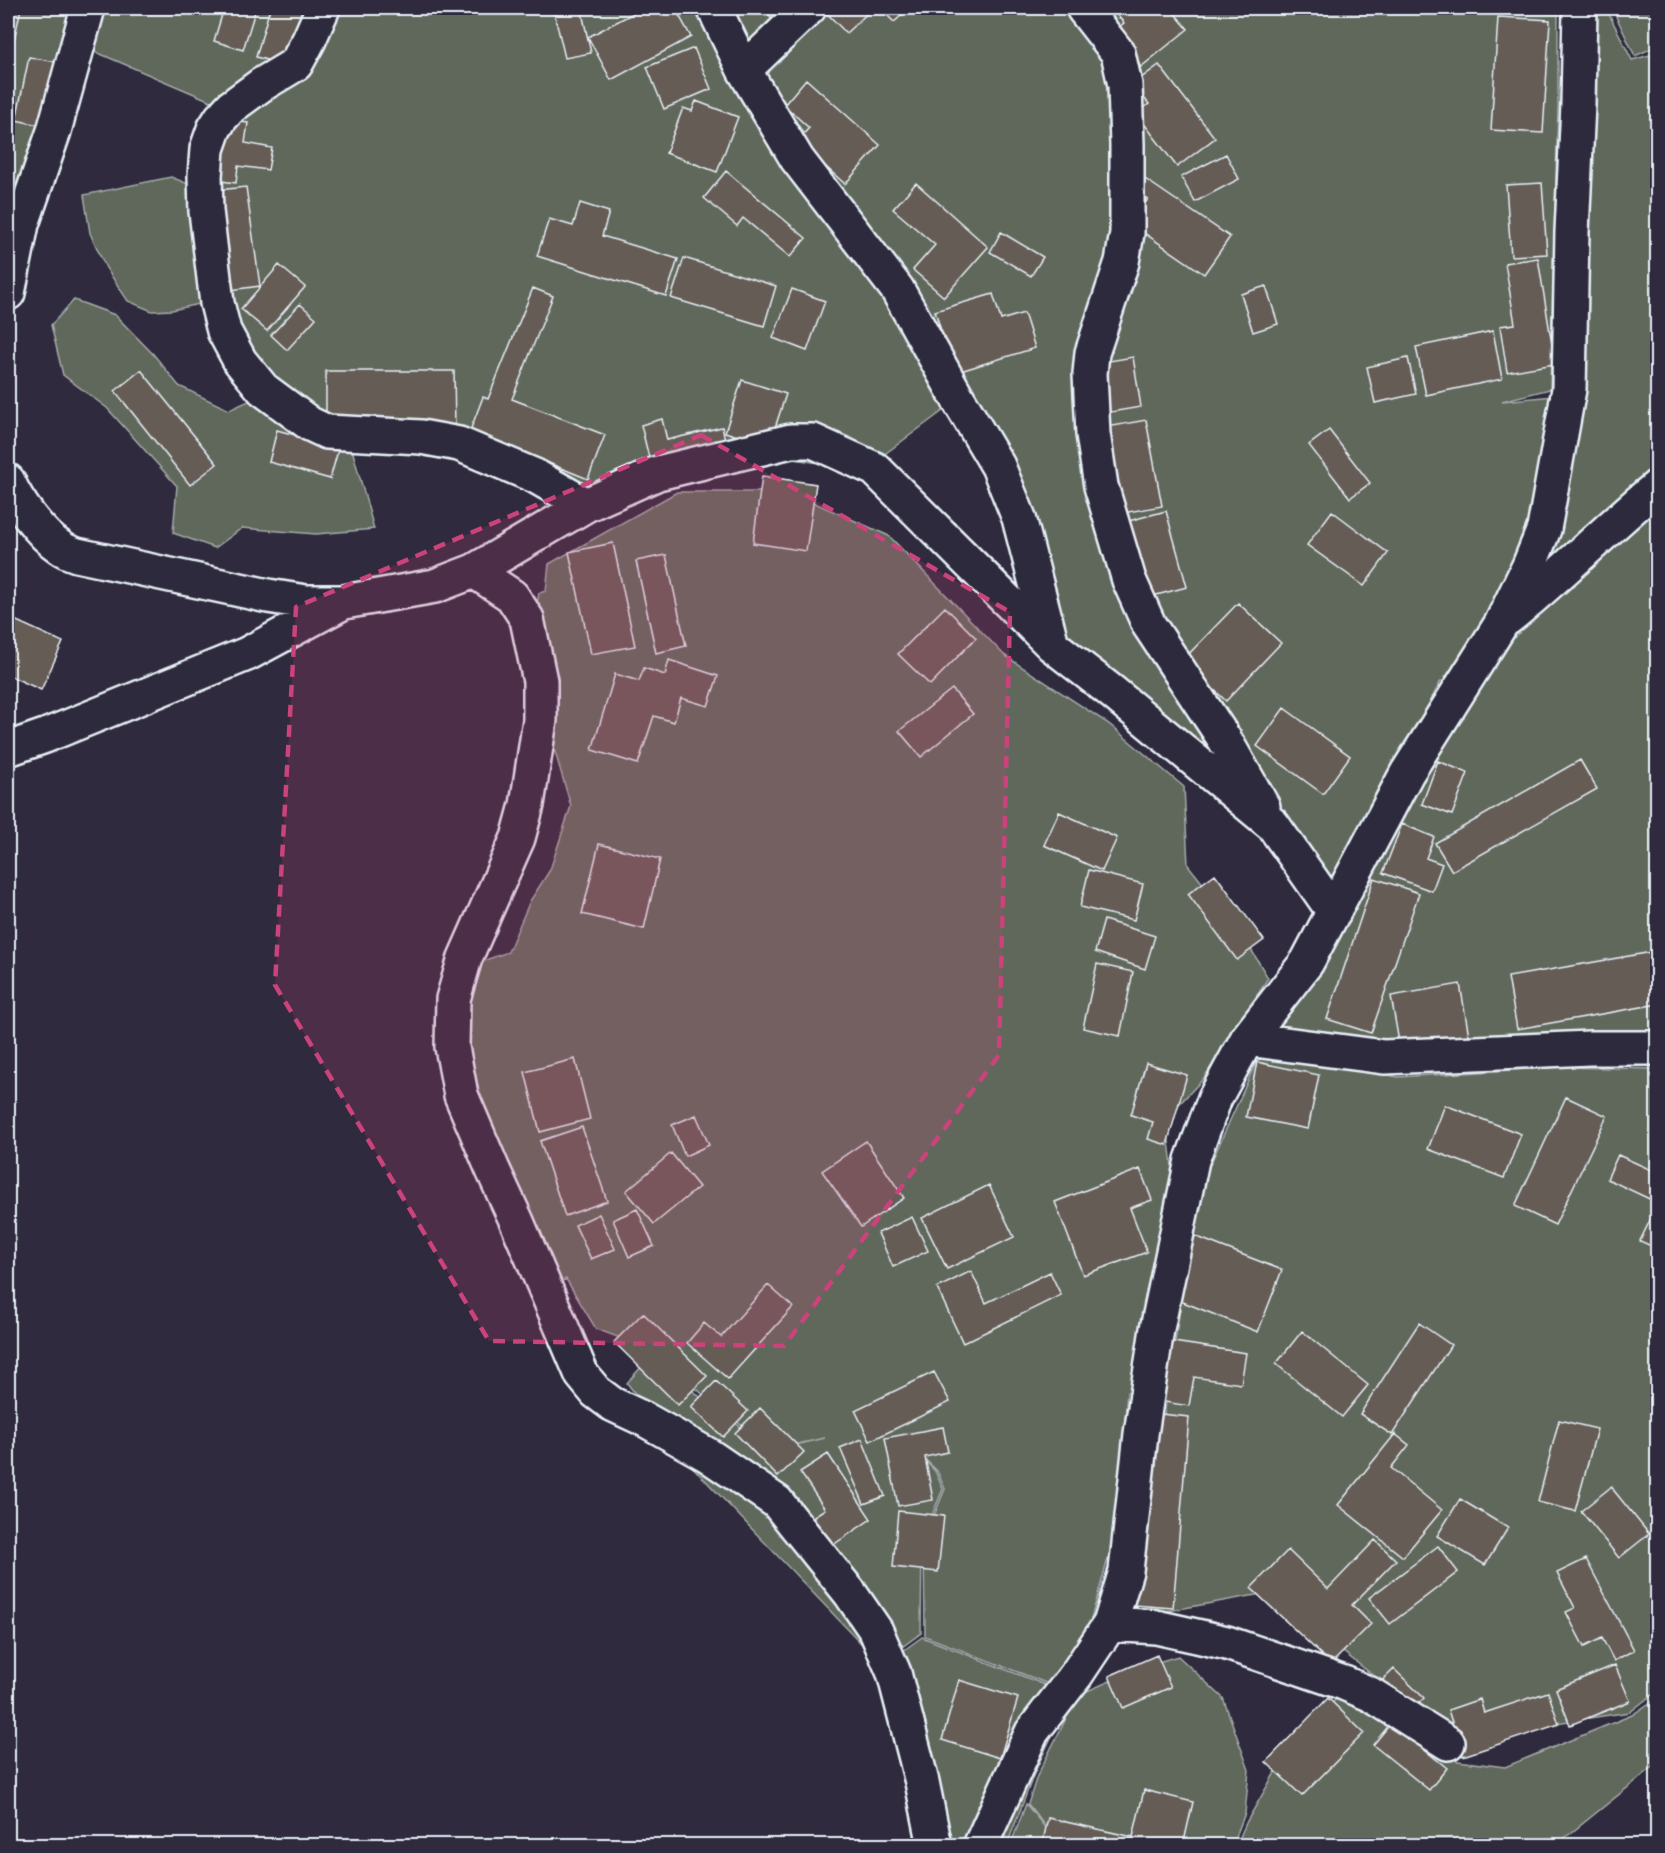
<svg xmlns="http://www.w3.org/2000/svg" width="1665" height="1853" font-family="'Shantell Sans',sans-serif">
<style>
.green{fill:#60685c;stroke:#a4acaa;stroke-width:1.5}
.building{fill:#665b56;stroke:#e8f1f8;stroke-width:1.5}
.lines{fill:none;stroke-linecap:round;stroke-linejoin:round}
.minor-casing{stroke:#e8f1f8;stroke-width:38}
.minor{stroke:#2f2a3d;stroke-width:33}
.marked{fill:#ca437a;fill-opacity:0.2;stroke:#ca437a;stroke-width:4.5;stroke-dasharray:12 8;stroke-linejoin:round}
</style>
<rect width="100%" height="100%" fill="#2f2a3d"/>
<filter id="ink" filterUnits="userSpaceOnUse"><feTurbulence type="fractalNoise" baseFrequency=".0167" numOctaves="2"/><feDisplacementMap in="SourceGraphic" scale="12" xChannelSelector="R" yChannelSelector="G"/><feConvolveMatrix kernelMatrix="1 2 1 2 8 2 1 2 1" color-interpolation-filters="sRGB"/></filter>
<g filter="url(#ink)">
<path class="green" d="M8 8H1558V106L1550 389 1502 401 1564 395 1569 8H1606L1632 60 1657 53V1035L1388 1052 1244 1029 1295 962 1452 684 1441 681 1322 907 1250 798 1029 619 992 478 951 405 863 470 781 457 657 485 585 520 531 480 436 456 350 442 374 529 316 534 242 528 215 548 173 533 177 486 107 408 63 375 51 325 74 300 115 315 154 355 179 386 229 410 258 397 213 301 172 310 152 311 128 301 106 268 90 233 84 195 171 177 203 190 225 107 84 47 8 231Z
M1612 8H1657V46L1635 56Z
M677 492H790L889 536 1004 655 1109 724 1184 787 1188 865 1239 929 1268 978 1204 1078 1166 1118 1174 1181 1138 1392H1127L1117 1527 1084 1644 1059 1688 925 1636 924 1540 945 1489 937 1471 902 1437 935 1471 943 1489 922 1539 921 1633 880 1663 685 1459 627 1383 651 1356 717 1411 775 1450 825 1438 775 1449 720 1410 655 1351 596 1329 566 1279 554 1285 467 1078 466 967 508 952 530 901 550 870 571 806 527 657 539 593 546 591 549 564Z
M1262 1049 1398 1077 1560 1067 1657 1069V1691L1630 1712 1474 1735 1400 1696 1267 1593 1151 1614 1157 1464 1197 1194Z
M922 1637 1071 1695 1034 1774 1007 1845H916L924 1810 881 1667Z
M1178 1656 1223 1698 1249 1770 1245 1813 1233 1844 1231 1845 1010 1846 1026 1804 1057 1842 1028 1804 1037 1776 1078 1695 1144 1666Z
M1345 1690 1458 1761 1505 1767 1632 1715 1657 1698V1764L1556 1845 1236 1846 1247 1821 1291 1745Z"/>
<path class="building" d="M8 8H21L11 54 8 53Z
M224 8H256L243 50 214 41Z
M270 8H307L291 67 256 57Z
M553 8H581L591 53 565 58Z
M643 8H675L691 37 611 80 588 37Z
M765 8H800L775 24Z
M822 8H873L846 33Z
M880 8H910L894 22Z
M1111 8H1170L1188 29 1141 67 1113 32 1124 23Z
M1510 8H1552V13Z
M1498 17 1550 20 1543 133 1491 130Z
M694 48 711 89 664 109 647 67Z
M29 57 56 62 43 126 16 120Z
M1159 65 1215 138 1177 167 1136 113 1149 104 1133 84Z
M806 79 880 145 845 184 797 141 809 128 784 105Z
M696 101 738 117 717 172 666 153 683 108 692 111Z
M224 120 248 123 245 143 272 148 268 170 238 166 236 183 214 180Z
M1226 154 1239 179 1195 202 1181 177Z
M726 171 806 238 790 257 743 218 737 226 704 198Z
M1145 179 1230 237 1204 274 1131 224 1148 199 1136 191Z
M916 183 988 247 944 297 913 270 935 245 893 209Z
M1542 183 1547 254 1511 256 1506 185Z
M246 187 260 286 223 291 209 191Z
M580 203 609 212 602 236 678 259 666 296 537 256 549 219 573 226Z
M1001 232 1043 257 1031 276 990 252Z
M684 258 776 286 764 326 671 298Z
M1538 258 1555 364 1507 372 1500 326 1515 324 1505 263Z
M279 265 305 287 267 331 241 309Z
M1266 286 1278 324 1253 332 1241 294Z
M533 288 553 296 512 399 605 435 588 479 470 431 483 397 488 399Z
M792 289 825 301 807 351 773 338Z
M993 294 1001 320 1024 313 1035 348 954 373 935 311Z
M300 304 316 318 287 350 271 335Z
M1493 331 1502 379 1426 395 1416 347Z
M1133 357 1141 407 1105 413 1097 363Z
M1408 358 1416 394 1375 403 1367 367Z
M141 370 217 464 190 485 115 391Z
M326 371H454L455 428H326Z
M742 380 786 394 769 446 725 432Z
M662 419 667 440 722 427 727 448 651 466 641 425Z
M1146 420 1162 506 1123 513 1107 427Z
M277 430 339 447 330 479 269 462Z
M1329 430 1370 483 1350 498 1309 445Z
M762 476 816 484 806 551 753 543Z
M1166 511 1187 587 1141 599 1121 523Z
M1332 511 1388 553 1364 586 1307 545Z
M613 543 635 646 591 654 569 552Z
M666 555 686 646 656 653 636 561Z
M1238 603 1281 643 1226 701 1183 660Z
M945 607 976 638 930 685 898 654Z
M8 617 63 642 41 690 8 675Z
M669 660 718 676 708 706 681 698 674 722 654 716 638 764 592 750 615 674 639 681 644 668 665 675Z
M952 689 973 714 921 757 899 731Z
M1284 708 1350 756 1323 794 1257 746Z
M1580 760 1597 789 1452 871 1435 843Z
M1438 761 1468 773 1452 815 1422 804Z
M1059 812 1117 838 1102 871 1044 845Z
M1402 824 1434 837 1426 858 1442 864 1432 891 1383 873Z
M599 844 660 859 644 929 582 914Z
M1089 870 1143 884 1134 920 1080 907Z
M1215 874 1264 940 1237 960 1188 894Z
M1374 878 1419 893 1371 1033 1327 1019Z
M1104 920 1155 936 1145 969 1095 952Z
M1658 951V1004L1517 1029 1508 977Z
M1097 964 1133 972 1120 1036 1083 1028Z
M1460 984 1469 1036 1400 1048 1391 996Z
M575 1059 590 1119 540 1132 525 1072Z
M1257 1062 1319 1075 1308 1129 1246 1117Z
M1146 1063 1187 1075 1167 1145 1148 1139 1153 1122 1131 1115Z
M1566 1097 1607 1116 1555 1225 1515 1206Z
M1445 1105 1521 1134 1504 1178 1428 1149Z
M696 1115 709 1145 685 1156 672 1125Z
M582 1127 607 1201 565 1216 540 1141Z
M866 1141 904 1198 861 1227 822 1171Z
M671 1153 699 1187 654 1224 626 1191Z
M1618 1155 1658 1173V1203L1607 1179Z
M1140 1169 1152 1200 1130 1208 1147 1252 1083 1275 1055 1202Z
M989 1185 1014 1237 947 1269 922 1218Z
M1658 1204V1249L1640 1241Z
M637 1209 654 1246 629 1257 613 1220Z
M599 1214 615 1249 591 1259 575 1225Z
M912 1217 928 1251 893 1267 878 1233Z
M1192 1235 1282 1270 1258 1332 1168 1296Z
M971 1271 986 1303 1050 1272 1061 1295 963 1343 937 1288Z
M768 1285 793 1307 728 1379 687 1343 704 1323 721 1337Z
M643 1313 707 1376 678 1405 614 1342Z
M1419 1323 1451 1345 1392 1435 1360 1414Z
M1302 1331 1368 1385 1342 1417 1276 1364Z
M1160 1340 1246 1353 1241 1384 1194 1377 1189 1406 1152 1400Z
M934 1372 950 1402 870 1441 855 1410Z
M716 1381 748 1411 723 1437 691 1407Z
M760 1408 804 1452 778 1477 735 1433Z
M1151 1413 1189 1417 1173 1608 1134 1605Z
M1559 1420 1597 1429 1575 1511 1538 1502Z
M943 1427 948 1452 925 1457 933 1500 898 1506 885 1438Z
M1395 1434 1409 1445 1391 1468 1442 1510 1403 1557 1338 1505Z
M862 1439 885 1496 864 1504 840 1448Z
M828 1454 871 1519 830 1547 811 1518 825 1509 800 1472Z
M1611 1487 1649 1534 1619 1558 1581 1511Z
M1460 1499 1508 1528 1485 1565 1437 1536Z
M898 1511 944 1516 938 1572 893 1567Z
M1375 1540 1396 1560 1352 1605 1371 1624 1331 1664 1251 1588 1288 1550 1328 1589Z
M1438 1546 1458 1572 1390 1624 1369 1598Z
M1586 1559 1634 1650 1614 1661 1602 1638 1584 1647 1566 1612 1575 1608 1557 1573Z
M1157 1655 1171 1687 1123 1708 1109 1676Z
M1615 1665 1630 1701 1570 1725 1556 1689Z
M1394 1669 1424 1698 1409 1714 1379 1684Z
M959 1680 1018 1698 1000 1758 942 1740Z
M1548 1692 1559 1724 1463 1756 1448 1710 1480 1699 1484 1713Z
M1328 1698 1364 1733 1302 1796 1266 1762Z
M1391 1723 1447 1768 1429 1790 1373 1745Z
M1144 1790 1193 1802 1183 1846H1042L1048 1818 1133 1837Z"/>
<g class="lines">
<g class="minor-casing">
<path id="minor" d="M323 8 309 40 296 64 261 85 231 107 221 118 214 129 207 149 205 176 206 211 217 303 224 331 240 361 263 389 310 424 327 432 421 437 459 444 535 476 586 505
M714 8 744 70 797 159 897 289 960 402 998 466 1019 518 1052 645
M1083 8 1118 53 1125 85 1127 145V233L1122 262 1092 353 1090 374 1093 434 1101 486 1129 580 1149 625 1225 740 1263 807
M744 70 809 8
M8 293 22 224 54 131 88 8
M8 481C17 502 40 534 60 547 65 551 71 553 77 555L268 596 306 602H344L435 586 474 571 586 505 658 473 791 441H813L875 469 1052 645 1111 691 1273 825 1334 912
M474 571 512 596 527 619 540 681V720L527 805 518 838 465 958 453 999 452 1047 461 1095 493 1170 517 1222 582 1375 596 1392 612 1404 644 1419 708 1455 777 1502 850 1593 876 1631 894 1673 922 1782 935 1846
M1508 618C1560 576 1606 529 1658 486
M8 749 45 736 247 654 340 604
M1247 1039 1307 962 1407 773 1501 624 1529 566 1544 529 1569 389 1572 232 1578 104 1580 8
M1110 1624 1156 1627 1201 1637 1227 1643 1344 1683 1370 1694 1448 1743
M980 1846 1032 1732 1076 1675 1110 1624 1126 1571 1141 1434 1157 1329 1192 1160 1215 1098 1247 1039 1384 1057 1590 1048H1658"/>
</g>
<use href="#minor" class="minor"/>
</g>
</g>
<path class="marked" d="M701 435 1010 612 999 1055 784 1346 489 1341 275 985 296 607Z"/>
<rect width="1665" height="1853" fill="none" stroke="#2f2a3d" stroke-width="30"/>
<rect x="15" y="15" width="1635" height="1823" fill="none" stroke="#e8f1f8" stroke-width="2" filter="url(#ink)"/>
</svg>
